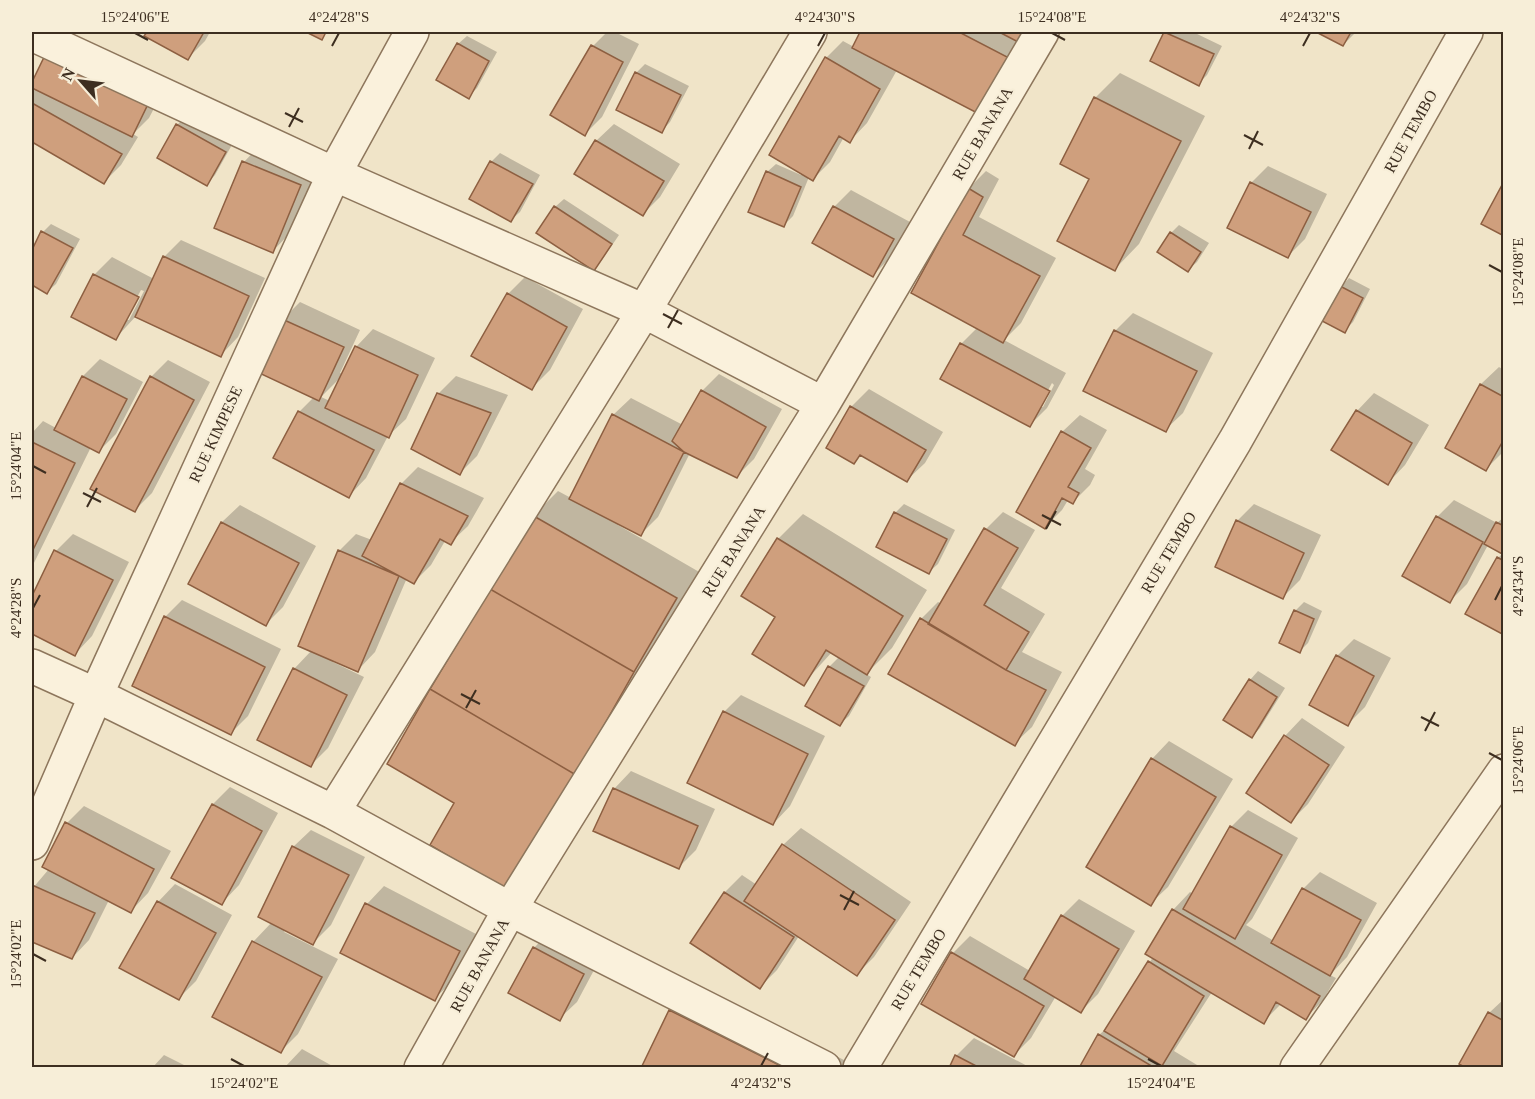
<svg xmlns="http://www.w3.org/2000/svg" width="1535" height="1099" font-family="Georgia,serif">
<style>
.shadow{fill:#0003;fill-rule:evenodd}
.building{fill:#cf9f7d;stroke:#8d5f41;stroke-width:1.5}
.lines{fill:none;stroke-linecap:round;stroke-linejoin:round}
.street-casing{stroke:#8d765c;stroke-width:36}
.street{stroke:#faf1dc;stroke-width:33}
.ticks{fill:none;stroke:#3d2e20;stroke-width:2}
.labels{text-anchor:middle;stroke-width:4.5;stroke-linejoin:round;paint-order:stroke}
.street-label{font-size:16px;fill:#3d2e20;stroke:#f7eed8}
.neatline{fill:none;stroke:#3d2e20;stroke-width:2}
.ticks-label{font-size:15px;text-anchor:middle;fill:#3d2e20}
</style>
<rect width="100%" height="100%" fill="#f0e4c8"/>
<path class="shadow" d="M148 32H210L205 41 188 58 146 35Z
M607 32H615L639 44 602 117 585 134 593 46Z
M862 32H1032L998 96 897 70 867 123 850 141 844 137 830 162 813 179 809 177 793 216 784 225 767 172 776 164 801 175 826 58 843 41 854 47Z
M1166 32H1193L1222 46 1207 75 1198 84 1152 61Z
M1319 32H1356L1343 45Z
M467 36 497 52 477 88 468 97 458 44Z
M49 50 167 83 149 118 133 134 138 137 121 165 104 182 32 140V93L36 88 32 85Z
M645 64 689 86 670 122 662 131 636 73Z
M1120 73 1205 116 1139 244 1115 269 1091 179 1062 163 1095 98Z
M186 116 233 143 215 175 207 184 159 157 177 125Z
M614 124 680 164 660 197 643 214 596 141Z
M261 144 317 168 290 233 273 251 216 228 244 162Z
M500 153 540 175 520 212 511 220 491 162Z
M1268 166 1327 194 1305 239 1288 256 1251 183Z
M986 171 999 179 979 217 1056 258 1021 323 1004 340 1066 373 1047 408 1030 425 961 344 978 327 913 293 969 188ZM1052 383 1054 385 1043 407H1039Z
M851 190 910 222 890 258 873 275 834 207Z
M564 199 619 235 602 260 594 269 555 207Z
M51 224 80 239 56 284 47 292 32 283V253L43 232Z
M1179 225 1209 243 1197 262 1188 270 1171 233Z
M181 240 265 278 238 337 221 355 136 316 116 338 73 316 94 275 112 257 154 279 164 257ZM141 290 144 291 129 320H125Z
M525 277 583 309 550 370 532 388 508 294Z
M1349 278 1370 289 1353 322 1344 331 1341 287Z
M300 302 360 330 340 373 343 374 356 347 373 329 435 358 406 419 388 436 366 478 349 496 275 457 299 412 314 397 283 319ZM341 377 330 401 321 397Z
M1133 313 1213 353 1183 413 1165 430 1085 390 1116 330Z
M100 359 143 382 116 434 99 451 91 447 32 567V433L43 421 56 428 83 376Z
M168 360 210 382 152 493 135 510 151 377Z
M1499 367 1504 370V451L1486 469 1447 448 1481 384Z
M719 374 782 409 754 459 737 476 690 453 658 517 641 534 619 523 618 525 701 573 532 864 456 803 533 516 558 491 571 498 613 415 631 398 683 425 702 391Z
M456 376 508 395 477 456 460 473 413 448 439 393Z
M869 389 943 432 925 463 907 480 862 454 854 462 828 448 851 407Z
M1374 393 1429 425 1405 465 1388 483 1333 450 1357 411Z
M1080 415 1107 430 1085 469 1095 475 1090 485 1073 502 1068 500 1062 510 1045 527 1062 432Z
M418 467 484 498 468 526 450 543 445 541 431 565 414 582 407 578 375 652 358 670 334 660 333 662 364 677 328 748 311 765 294 669 312 650 339 551 356 534 372 540 401 484Z
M1454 500 1497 523 1504 517V633L1498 558 1503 553 1488 545 1467 584 1450 601 1437 517Z
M904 504 955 530 938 564 929 572 878 546 895 513Z
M1254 504 1321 535 1300 580 1283 597 1237 521Z
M240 505 316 546 283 607 266 624 190 584 222 522Z
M1003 512 1035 530 1001 588 1045 614 1022 652 1062 672 1032 727 1014 744 921 619 938 602 942 604 986 529Z
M803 514 927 590 892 648 866 674 871 677 849 716 840 724 829 667 840 656 832 652 803 684 777 616 778 539Z
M73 534 129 562 92 636 75 654 32 633V600L56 551Z
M182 600 281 649 248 716 231 733 165 617Z
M1304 602 1322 611 1308 643 1300 651 1295 611Z
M1354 639 1391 658 1365 707 1348 724 1337 656Z
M1258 671 1285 688 1260 728 1252 736 1250 680Z
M741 695 825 736 790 806 773 824 724 712Z
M1302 718 1345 747 1308 804 1291 821 1248 793 1285 736Z
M1169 741 1233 779 1168 887 1150 904 1152 759Z
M631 771 715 809 696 850 678 868 614 789Z
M230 787 278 813 239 885 222 903 174 877 213 804Z
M84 806 171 851 148 893 131 911 109 900 89 940 72 958 32 941V889L49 869 67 823Z
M1248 810 1298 838 1252 919 1246 925 1274 941 1303 889 1320 872 1377 903 1347 957 1330 975 1336 978 1323 1000 1306 1018 1282 1003 1263 1022 1212 992 1174 1051 1202 1068H1081L1099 1035 1110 1025 1153 957 1147 954 1173 910 1190 892 1193 894 1231 827Z
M801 828 911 902 874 957 857 974 799 936 777 970 760 987 692 943 725 892 742 875 757 885 783 845Z
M311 830 365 857 331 925 313 943 286 929 284 932 338 959 298 1034 281 1051 253 942 272 922 293 847Z
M175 884 232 915 196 981 179 998 158 902Z
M384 886 476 934 452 982 434 999 342 952 367 904Z
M1079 899 1135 931 1098 994 1081 1011 1056 996 1031 1038 1014 1055 953 953 970 936 1030 971 1062 916Z
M551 930 601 957 577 1002 559 1019 534 948Z
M696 986 852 1064 850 1068H643L671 1011Z
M1504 999V1068H1461L1489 1013Z
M974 1038 1031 1068H950L956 1056Z
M302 1049 336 1068H284Z
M164 1055 190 1068H152Z"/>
<path class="building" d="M147 32H204L188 60 144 36Z
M306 32H326L322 40Z
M860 32H959L1011 59 981 115 852 48Z
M999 32H1029L1022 44Z
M1164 32 1214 54 1199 86 1150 61Z
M1316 32H1351L1343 46Z
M457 43 489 61 469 99 436 80Z
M591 45 623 62 585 136 550 115Z
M48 49 150 100 132 137 32 88V82Z
M825 57 880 89 850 143 839 136 813 181 769 155Z
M635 72 681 95 662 133 616 110Z
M1094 97 1181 141 1115 271 1057 241 1089 179 1060 164Z
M32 103 122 154 104 184 32 142Z
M176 124 226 152 207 186 157 158Z
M595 140 664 181 643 216 574 174Z
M242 161 301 185 273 253 214 228Z
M490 161 533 184 511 222 469 199Z
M766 171 801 187 784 227 748 212Z
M1250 182 1311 212 1288 258 1227 228Z
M1502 185 1504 186V236L1481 224Z
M968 188 983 197 963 235 1040 276 1003 343 911 293Z
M554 206 612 244 594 271 536 233Z
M833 206 894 239 873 277 812 243Z
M41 231 73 248 47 294 32 285V250Z
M1170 232 1201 252 1188 272 1157 252Z
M163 256 249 296 221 357 135 317Z
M93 274 139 297 116 340 71 317Z
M1340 286 1363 298 1345 333 1322 321Z
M507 293 567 327 532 390 471 356Z
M282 319 344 347 319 401 257 372Z
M1114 330 1197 371 1166 432 1083 391Z
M960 343 1050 391 1030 427 940 379Z
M355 346 418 375 389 438 325 408Z
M82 376 127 399 99 453 54 430Z
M150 376 194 400 135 512 90 489Z
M1480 384 1504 397V439L1486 471 1445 448Z
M701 390 766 427 737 478 684 452 672 441Z
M437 393 491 413 460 475 411 449Z
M850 406 926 450 907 482 860 455 854 464 826 448Z
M1356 410 1412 443 1388 485 1331 450Z
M298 411 374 450 349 498 273 458Z
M612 414 684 452 641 536 569 499Z
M1061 431 1091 448 1068 487 1079 493 1073 504 1062 498 1045 529 1016 512Z
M32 442 75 463 32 552Z
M400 483 468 516 451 545 440 539 414 584 362 556Z
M894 512 947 539 929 574 876 547Z
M532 515 677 598 634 672 490 589Z
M1436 516 1483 542 1450 603 1402 576Z
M1236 520 1304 553 1283 599 1215 567Z
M221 522 299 563 266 626 188 584Z
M1496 522 1504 526V555L1484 544Z
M984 528 1018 548 984 605 1029 632 1006 670 928 624Z
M777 538 903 616 867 675 826 650 804 686 752 654 775 617 741 596Z
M54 550 113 580 75 656 32 634V596Z
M338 550 399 576 358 672 298 646Z
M1497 557 1504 561V635L1465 614Z
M490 589 634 672 576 775 430 689Z
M1294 610 1314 619 1300 653 1279 643Z
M164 616 265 667 231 735 132 686Z
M920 618 1006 670 1046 690 1015 746 888 674Z
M1336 655 1374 676 1348 726 1309 705Z
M828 666 864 686 840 726 805 706Z
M293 668 347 695 311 767 257 740Z
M1249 679 1277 697 1252 738 1223 720Z
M430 689 576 775 507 891 430 845 454 803 387 764Z
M723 711 808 754 773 825 687 783Z
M1284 735 1329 765 1291 823 1246 793Z
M1151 758 1216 797 1151 906 1086 867Z
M613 788 698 826 679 869 593 831Z
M212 804 262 831 222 905 171 878Z
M65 822 154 869 131 913 42 867Z
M1230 826 1282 855 1235 939 1183 909Z
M782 844 895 920 857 976 744 901Z
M292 846 349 875 313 945 258 917Z
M32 885 95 913 72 959 32 942Z
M1302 888 1361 920 1330 976 1271 943Z
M724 892 794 937 760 989 690 943Z
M157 901 216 933 179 1000 119 968Z
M365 903 460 951 435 1001 340 953Z
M1172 909 1320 996 1306 1020 1276 1002 1264 1024 1145 954Z
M1061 915 1119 949 1081 1013 1024 979Z
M252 941 322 977 281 1053 212 1017Z
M533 947 584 974 560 1021 508 993Z
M951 952 1044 1006 1014 1057 921 1004Z
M1148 961 1204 996 1162 1066 1104 1031Z
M669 1010 785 1068H641Z
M1488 1012 1504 1021V1068H1466L1459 1064Z
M1098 1034 1155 1068H1079Z
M955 1055 980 1068H949Z"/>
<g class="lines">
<g class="street-casing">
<path id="street" d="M32 34 334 174 644 311 823 404
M32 666 96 695 333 812 510 909 824 1068
M333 812 644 311 810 32
M32 843 96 695 334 174 412 32
M421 1068 510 909 823 404 1042 32
M860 1068 1235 441 1466 32
M1297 1068 1504 771"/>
</g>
<use href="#street" class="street"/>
</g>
<path class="ticks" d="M135 33 148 40M1052 33 1065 40M332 46 339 33M818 46 825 33M1303 46 1310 33M285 113 303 122M289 127 299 108M1244 135 1263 145M1249 149 1258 131M1489 265 1502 272M663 314 682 324M668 328 678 310M33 466 46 473M83 493 101 502M87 507 97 488M1042 515 1061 525M1046 529 1056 511M1495 600 1502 586M33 608 40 595M461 694 480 704M466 708 476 690M1421 717 1439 726M1425 731 1435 712M1489 753 1502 760M840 895 859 905M844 910 854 891M33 954 46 961M231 1059 244 1066M1148 1059 1161 1066M761 1066 768 1053"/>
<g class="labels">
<g class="street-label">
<text transform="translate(1410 131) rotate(-61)" y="6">RUE TEMBO</text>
<text transform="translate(982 133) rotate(-60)" y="6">RUE BANANA</text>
<text transform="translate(215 434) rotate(-65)" y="6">RUE KIMPESE</text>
<text transform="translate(733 551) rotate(-58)" y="6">RUE BANANA</text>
<text transform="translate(1168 552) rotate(-59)" y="6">RUE TEMBO</text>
<text transform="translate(479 965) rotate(-61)" y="6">RUE BANANA</text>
<text transform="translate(918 969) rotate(-59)" y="6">RUE TEMBO</text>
</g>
</g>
<rect width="1535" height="1099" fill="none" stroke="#f7eed8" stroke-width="66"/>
<g transform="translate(81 81) rotate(298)" stroke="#f7eed8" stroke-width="4.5" paint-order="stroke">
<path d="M0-4.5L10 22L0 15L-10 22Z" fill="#3d2e20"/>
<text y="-9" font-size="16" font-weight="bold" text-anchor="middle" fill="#3d2e20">N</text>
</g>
<rect x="33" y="33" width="1469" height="1033" class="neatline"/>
<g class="ticks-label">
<text x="135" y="22">15°24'06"E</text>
<text x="339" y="22">4°24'28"S</text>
<text x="825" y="22">4°24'30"S</text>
<text x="1052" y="22">15°24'08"E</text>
<text x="1310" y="22">4°24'32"S</text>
<text transform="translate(1518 272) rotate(-90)" y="5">15°24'08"E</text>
<text transform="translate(16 466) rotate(-90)" y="5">15°24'04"E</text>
<text transform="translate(1518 586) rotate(-90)" y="5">4°24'34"S</text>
<text transform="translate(16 608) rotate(-90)" y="5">4°24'28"S</text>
<text transform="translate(1518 760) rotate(-90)" y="5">15°24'06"E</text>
<text transform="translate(16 954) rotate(-90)" y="5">15°24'02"E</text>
<text x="244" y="1088">15°24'02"E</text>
<text x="761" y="1088">4°24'32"S</text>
<text x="1161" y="1088">15°24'04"E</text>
</g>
</svg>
